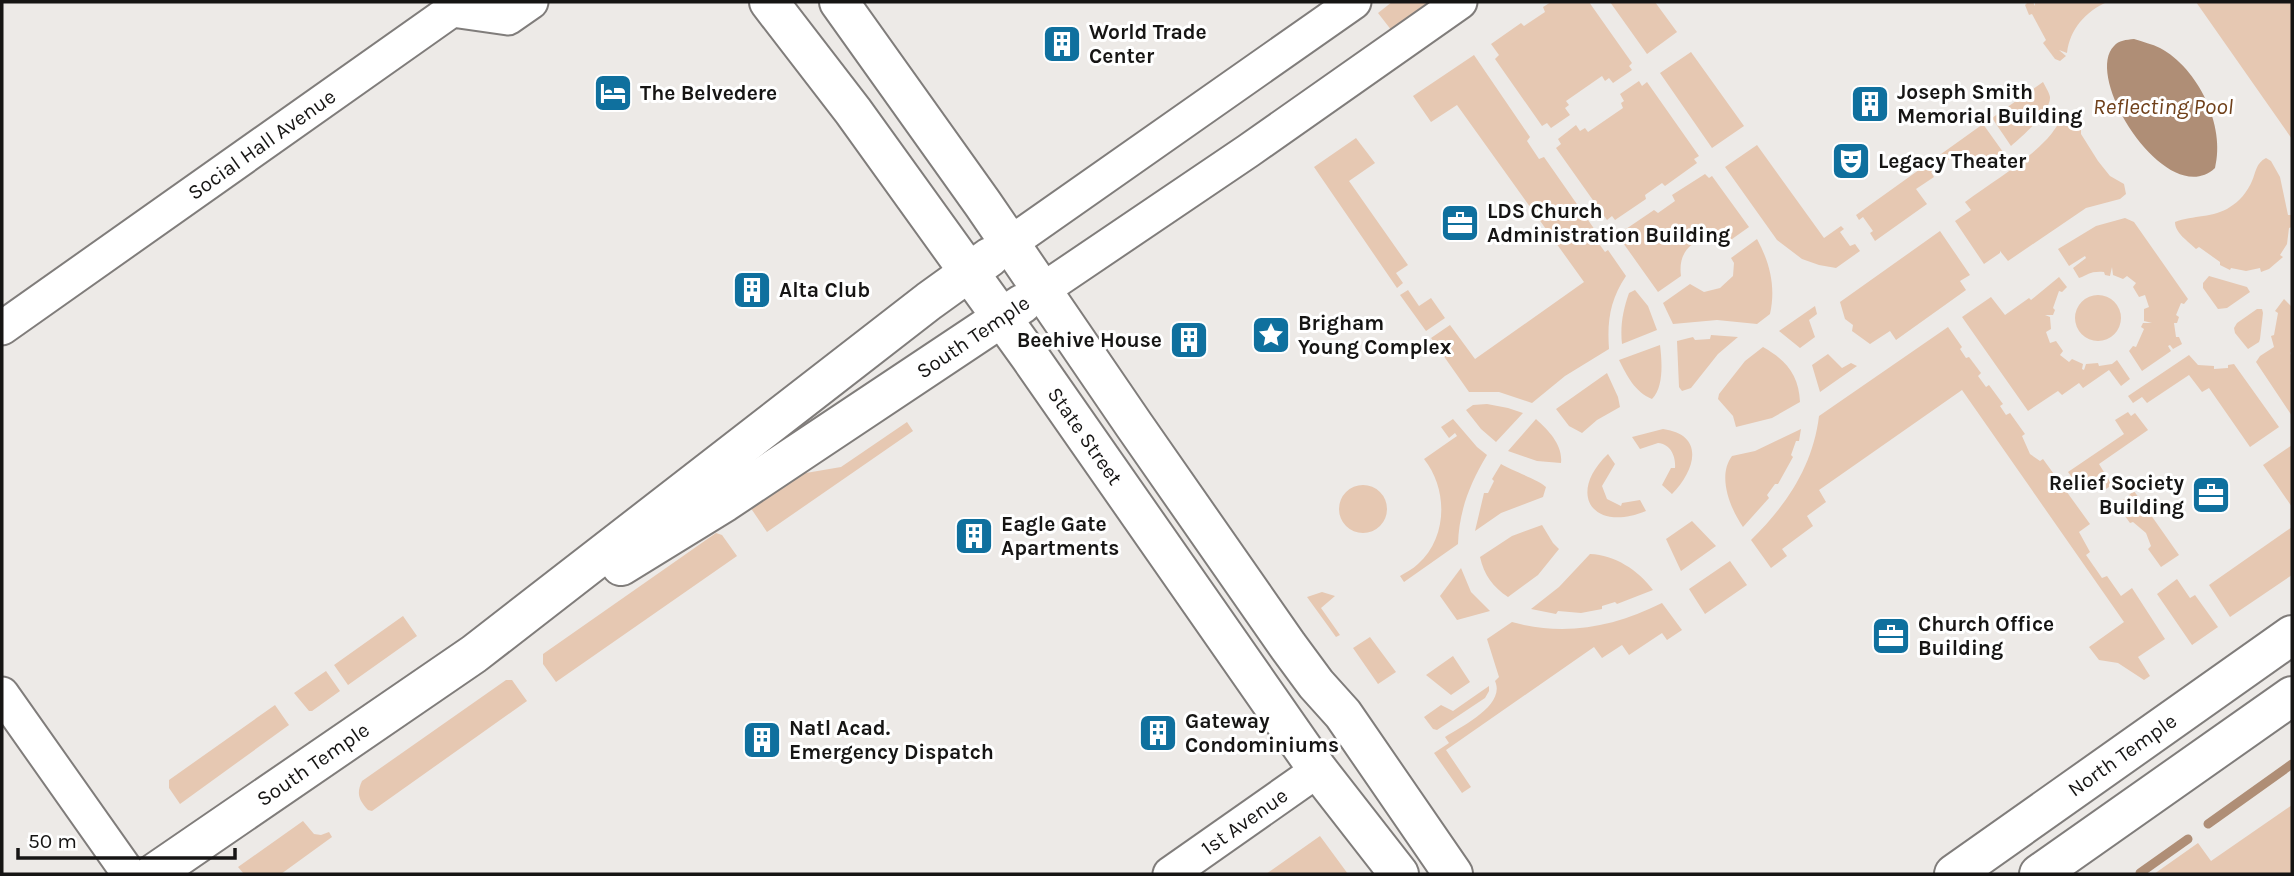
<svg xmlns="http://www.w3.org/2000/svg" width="2294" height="876" font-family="Karla,sans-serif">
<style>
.green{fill:#e6c8b2}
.water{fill:#af8e76}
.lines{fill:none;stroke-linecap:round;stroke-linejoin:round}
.stream{stroke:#af8e76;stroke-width:9}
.minor-casing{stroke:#807d7b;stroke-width:37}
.major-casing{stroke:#807d7b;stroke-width:42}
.minor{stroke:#fff;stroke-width:33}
.major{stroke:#fff;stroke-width:38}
.labels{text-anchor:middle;stroke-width:6;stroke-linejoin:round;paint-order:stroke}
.poi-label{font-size:21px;font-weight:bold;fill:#161514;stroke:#fff;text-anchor:start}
.street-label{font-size:21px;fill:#161514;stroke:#fff}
.water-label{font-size:23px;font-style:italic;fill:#70411b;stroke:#fff}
</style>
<rect width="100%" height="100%" fill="#edeae7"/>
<path class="green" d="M1392 2H1433L1392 31 1378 13Z
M1551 2H1589L1632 63 1629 66 1632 70 1613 83 1609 78 1605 81 1602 76 1566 101 1569 105 1565 108 1570 115 1551 128 1547 123 1542 126 1495 59 1499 55 1491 44 1521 23 1524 26 1545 12 1543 7Z
M1610 2H1655L1677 32 1647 54Z
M2028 2H2033L2035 6V2H2107C2085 12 2070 29 2067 53L2059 50 2066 56 2060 61 2055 59 2043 43 2046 40 2032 14 2029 15 2025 5Z
M2196 2H2292V139Z
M1691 52 1744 126 1712 148 1660 73Z
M1474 55 1530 137 1527 141 1539 159 1544 157 1595 230 1592 234 1605 252 1608 250 1626 276C1610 300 1607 321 1609 349L1565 376 1532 403 1499 392H1469L1431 338 1450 325 1475 359 1584 282 1457 105 1431 122 1413 96Z
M1639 81 1642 86 1647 82 1699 156 1694 159 1697 163 1665 186 1662 183 1645 195 1646 199 1615 220 1612 216 1607 220 1556 148 1561 144 1558 139 1576 125 1580 131 1585 128 1588 132 1623 108 1621 103 1624 101 1620 94Z
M2043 82C2045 86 2049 92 2050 97 2051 112 2022 136 2011 146L1992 118Z
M2073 112 2081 121V134L2098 161 2110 176 2124 184 2126 194 2120 199 2086 208 2008 261 2000 251V253L1984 264 1955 221 1971 210 1965 202C1992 182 2023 164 2046 140 2055 132 2061 115 2073 112Z
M1983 124 2003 152 1979 168 1969 152 1954 162 1951 158 1931 172 1934 177 1916 189 1927 204 1875 241 1870 233 1873 231 1863 217 1859 220 1856 215Z
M1356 138 1375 163 1349 181 1408 265 1396 273 1403 283 1397 288 1314 167Z
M1757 145 1824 238 1841 226 1844 229 1840 232 1850 246 1855 244 1860 251 1836 268 1819 265 1802 259 1777 240 1725 167Z
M2266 158 2271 161 2280 177 2288 215H2292V227L2289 228 2287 244 2280 255 2283 257 2269 269 2261 272 2260 268 2246 271 2231 268 2230 270 2220 265V262L2199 247 2196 249C2188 241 2175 233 2175 222 2193 215 2214 218 2230 207 2239 202 2248 191 2252 181 2256 172 2256 163 2266 158Z
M1705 174 1709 178 1712 176 1749 227 1725 244C1699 233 1677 247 1681 276L1658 292 1621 240 1626 237 1623 231 1654 210 1658 213 1675 201 1672 195Z
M2125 218 2134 222 2188 299 2184 304 2181 303 2176 315 2179 317 2177 323H2174L2176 337H2179L2182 344 2173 349 2170 345 2168 346 2171 351 2142 371 2129 351 2133 346 2136 347 2144 329 2141 327 2143 323H2152L2144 321V309L2149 307 2145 295 2139 297 2133 287 2136 283 2127 276 2123 279 2113 275 2112 267 2110 276 2105 275 2104 272C2089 271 2089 275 2079 278L2073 268 2086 258 2085 256 2069 266 2058 249 2096 226Z
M1940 231 1970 275 1960 281 1966 290 1896 340 1890 331 1870 344 1852 331 1853 325 1845 319 1840 302Z
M1757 239C1770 263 1776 287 1770 314L1757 324 1717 320 1673 324 1663 303 1690 284 1704 292 1720 288 1733 276 1734 263 1731 258Z
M2209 276 2247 287 2250 292 2227 308 2218 309 2203 288V283Z
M2059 277 2067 287 2062 292 2059 291 2053 308 2055 310 2053 315H2045L2050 317 2051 329 2046 332 2050 343 2056 341 2063 351 2060 355 2069 362 2072 359 2083 364 2082 369 2084 370 2086 364 2098 363 2099 366 2112 364 2117 360 2130 379 2121 386 2109 370 2083 388 2079 383 2062 395 2058 391 2028 411 1962 317 1991 297 2005 315 2029 298 2031 300Z
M1408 290 1419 306 1431 298 1445 318 1426 331 1400 295Z
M1635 290 1648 306 1657 330 1622 344C1620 326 1623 310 1629 293Z
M2075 318a23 23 0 1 1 46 0a23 23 0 1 1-46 0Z
M2284 299 2292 307V351L2290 353 2292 357V416L2256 362 2260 356 2274 347 2271 336 2274 335 2278 313 2275 311Z
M1815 306 1817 314 1809 320 1815 337 1800 348 1779 331Z
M2257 309H2262L2263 313 2260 339 2259 342 2248 349 2235 333 2234 328 2237 323Z
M1948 327 1962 347 1960 349 1966 358 1969 357 1981 373 1978 376 1986 387 1989 385 2003 404 2000 406 2006 415 2010 413 2025 434 2022 436 2030 454 2040 461 2043 459 2090 524 2079 532 2090 552 2086 555 2102 578 2107 576 2121 596 2132 588 2165 639 2138 657 2150 676 2144 680 2118 663 2099 660 2089 647 2124 622 1962 390 1819 490 1826 502 1807 516 1813 526 1782 549 1787 556 1771 568 1751 540C1786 506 1813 466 1819 416Z
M1711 335 1738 337 1718 354 1691 388 1682 391 1679 387 1677 341 1693 337 1695 340 1710 339Z
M1660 345C1662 361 1664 387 1652 399 1635 392 1627 376 1619 360Z
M1763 347C1786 360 1799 375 1800 402L1772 418 1736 427 1733 416 1718 399 1719 394 1745 361Z
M1828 354 1842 368 1851 363 1857 366 1820 392 1812 365Z
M2189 355 2198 365 2214 366V369L2228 368V365L2234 364 2279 427 2250 447 2209 388 2202 392 2189 375 2147 403 2142 397 2133 403 2128 396Z
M1607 373 1618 397 1620 407 1597 420 1582 433 1569 426 1556 409Z
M1487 404 1508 408 1523 413 1496 442 1481 429 1466 410 1473 405Z
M2128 412 2131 416 2135 413 2148 430 2099 464 2112 485 2106 489 2099 480 2082 491 2068 472 2124 434 2115 420Z
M1453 419 1477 447 1487 455C1470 483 1459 511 1458 544L1404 582 1400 576C1406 572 1413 569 1418 564 1448 537 1448 489 1424 459L1457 436 1455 433 1449 438 1441 427Z
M1536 419C1549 431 1563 445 1561 463L1537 461 1508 451Z
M907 422 913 431 767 532 750 507 800 474 841 467Z
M1663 429C1706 435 1695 471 1672 494L1662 485 1671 468H1675C1676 457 1671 444 1658 443L1640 449 1632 437Z
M1801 429 1799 441H1796L1791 455 1793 457 1778 484H1775L1767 495 1769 498 1743 527C1730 508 1717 476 1732 456L1755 451Z
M2292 445V507L2263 465Z
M1608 454 1615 464 1602 486 1607 499 1621 506 1622 503 1640 500 1646 511C1593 533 1566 494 1608 454Z
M1501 464C1511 470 1541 481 1546 487L1543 497 1501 513 1475 531 1484 493H1488L1494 481 1492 479Z
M1339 509a24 24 0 1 1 48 0a24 24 0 1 1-48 0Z
M2134 491 2179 555 2161 567 2148 549 2151 546 2146 533 2133 522 2130 523 2117 505Z
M1692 521 1716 546 1681 571 1666 539Z
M1542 525 1553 543 1559 549 1538 575 1508 597C1493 587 1484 575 1480 557L1512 536Z
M2292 527V575L2230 617 2209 585Z
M716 533 722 535 737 556 556 682 543 664V654Z
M1590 554C1615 555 1638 570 1653 590L1617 604 1615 602 1602 606V609L1581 613 1558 611 1556 614 1531 609 1559 587Z
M1730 561 1747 585 1705 614 1689 589Z
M1461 568 1471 592 1490 611 1457 620 1440 596Z
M2177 579 2190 598 2195 595 2218 627 2192 645 2157 594Z
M1322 592 1335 596 1321 608 1340 635 1336 637 1307 597Z
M1662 603 1682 630 1667 640 1662 633 1629 655 1622 645 1602 658 1594 647 1446 750 1471 787 1462 793 1434 753 1449 743 1445 737C1462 726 1506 705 1495 681L1499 677 1487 639 1512 622C1565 637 1613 627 1662 603Z
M403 616 417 636 348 685 334 665Z
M1370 637 1396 672 1378 684 1353 648Z
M1453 656 1470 682 1451 695 1426 675Z
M326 671 340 691 312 711H309L294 693Z
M506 680H512L527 701 372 811 368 810C359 800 356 794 362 781Z
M1489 686V691L1485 698 1437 730 1433 729 1424 717 1441 705 1453 711Z
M275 705 289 725 180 804 169 788V780Z
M2292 805V874H2154L2198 843 2211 861Z
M303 821 314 834 321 835 329 832 332 837 281 874H244L238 867Z
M1320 836 1348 874H1266Z"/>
<path class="water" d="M2134 39C2143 42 2152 44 2160 48 2198 68 2226 126 2215 168 2168 212 2082 78 2114 46 2119 40 2126 40 2134 39Z"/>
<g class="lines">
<path class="stream" d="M2208 824 2292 764
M2140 873 2188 839"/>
<g class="minor-casing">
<g id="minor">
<path d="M1009 244 1354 2"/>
<path d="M1041 291 1248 151 1460 2"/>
<path id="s1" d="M2 328 452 10 508 18 531 2"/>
<path d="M2 694 129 874"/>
<path id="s2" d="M1170 874 1318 770"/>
</g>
</g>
<g class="major-casing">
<g id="major">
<path id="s3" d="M769 2 853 111 1030 357 1318 770 1399 874"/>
<path d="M839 2 983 204 1134 425 1288 646 1316 684 1343 714 1453 874"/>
<path d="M621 566 725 502 1022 304"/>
<path id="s4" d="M153 874 474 654 929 301 990 257"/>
<path id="s5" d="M1954 874 2292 635"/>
<path d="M2039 874 2292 696"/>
</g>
</g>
<use href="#minor" class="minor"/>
<use href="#major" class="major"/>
</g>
<defs>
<g id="building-square" transform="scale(2.0125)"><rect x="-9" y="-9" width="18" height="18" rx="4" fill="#0f709e" stroke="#fff"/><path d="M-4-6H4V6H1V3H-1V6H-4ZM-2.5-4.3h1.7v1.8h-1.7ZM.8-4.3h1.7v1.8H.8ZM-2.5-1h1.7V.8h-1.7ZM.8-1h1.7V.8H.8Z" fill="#fff"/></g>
<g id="hotel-square" transform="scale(2.0125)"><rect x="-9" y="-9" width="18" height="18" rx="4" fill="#0f709e" stroke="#fff"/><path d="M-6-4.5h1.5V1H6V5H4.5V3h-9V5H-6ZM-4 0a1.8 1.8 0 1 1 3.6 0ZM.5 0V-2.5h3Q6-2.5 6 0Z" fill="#fff"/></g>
<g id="theatre-square" transform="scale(2.0125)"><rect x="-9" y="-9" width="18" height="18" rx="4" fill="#0f709e" stroke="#fff"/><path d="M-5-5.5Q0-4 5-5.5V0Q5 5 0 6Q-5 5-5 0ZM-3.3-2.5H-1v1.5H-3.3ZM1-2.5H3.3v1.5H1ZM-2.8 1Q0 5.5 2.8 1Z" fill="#fff"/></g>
<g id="office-square" transform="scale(2.0125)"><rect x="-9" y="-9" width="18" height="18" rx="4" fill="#0f709e" stroke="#fff"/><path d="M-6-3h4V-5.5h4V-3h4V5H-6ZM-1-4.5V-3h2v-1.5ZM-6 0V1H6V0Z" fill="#fff"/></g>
<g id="sight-square" transform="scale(2.0125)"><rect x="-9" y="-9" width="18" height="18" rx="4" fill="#0f709e" stroke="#fff"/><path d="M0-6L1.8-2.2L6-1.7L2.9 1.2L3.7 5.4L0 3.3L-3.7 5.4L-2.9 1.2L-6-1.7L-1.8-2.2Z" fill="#fff"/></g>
</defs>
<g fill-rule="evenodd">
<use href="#building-square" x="1062" y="44"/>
<use href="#hotel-square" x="613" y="93"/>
<use href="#building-square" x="1870" y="104"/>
<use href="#theatre-square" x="1851" y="161"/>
<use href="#office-square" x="1460" y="223"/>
<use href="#building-square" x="752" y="290"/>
<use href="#sight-square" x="1271" y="335"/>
<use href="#building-square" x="1189" y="340"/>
<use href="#office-square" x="2211" y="495"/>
<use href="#building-square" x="974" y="536"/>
<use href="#office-square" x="1891" y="636"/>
<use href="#building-square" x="1158" y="733"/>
<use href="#building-square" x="762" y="740"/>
</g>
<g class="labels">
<g class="poi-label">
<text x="1089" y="39">World Trade<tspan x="1089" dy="24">Center</tspan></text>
<text x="1897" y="99">Joseph Smith<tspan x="1897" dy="24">Memorial Building</tspan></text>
<text x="640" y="100">The Belvedere</text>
<text x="1878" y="168">Legacy Theater</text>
<text x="1487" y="218">LDS Church<tspan x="1487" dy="24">Administration Building</tspan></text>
<text x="779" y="297">Alta Club</text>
<text x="1298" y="330">Brigham<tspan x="1298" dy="24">Young Complex</tspan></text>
<text x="1162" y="347" text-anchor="end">Beehive House</text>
<text x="2184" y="490" text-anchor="end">Relief Society<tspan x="2184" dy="24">Building</tspan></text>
<text x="1001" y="531">Eagle Gate<tspan x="1001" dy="24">Apartments</tspan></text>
<text x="1918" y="631">Church Office<tspan x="1918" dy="24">Building</tspan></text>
<text x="1185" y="728">Gateway<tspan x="1185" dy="24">Condominiums</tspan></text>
<text x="789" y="735">Natl Acad.<tspan x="789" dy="24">Emergency Dispatch</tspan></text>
</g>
<g class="street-label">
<text dy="7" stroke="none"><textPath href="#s1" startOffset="318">Social Hall Avenue</textPath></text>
<text transform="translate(973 337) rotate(-34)" y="7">South Temple</text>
<text dy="7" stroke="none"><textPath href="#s3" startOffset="537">State Street</textPath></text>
<text dy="7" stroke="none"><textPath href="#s5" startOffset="206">North Temple</textPath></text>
<text dy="7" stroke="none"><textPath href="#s4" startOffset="194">South Temple</textPath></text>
<text dy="7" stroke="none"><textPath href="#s2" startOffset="91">1st Avenue</textPath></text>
</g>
<g class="water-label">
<text x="2163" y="114">Reflecting Pool</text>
</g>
</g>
<rect width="2294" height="876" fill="none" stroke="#161514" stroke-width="7"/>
<path d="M18 848v10h217v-10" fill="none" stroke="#161514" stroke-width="3.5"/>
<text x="28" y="848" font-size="21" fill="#161514" stroke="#ffffff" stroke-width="5" paint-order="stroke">50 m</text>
</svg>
